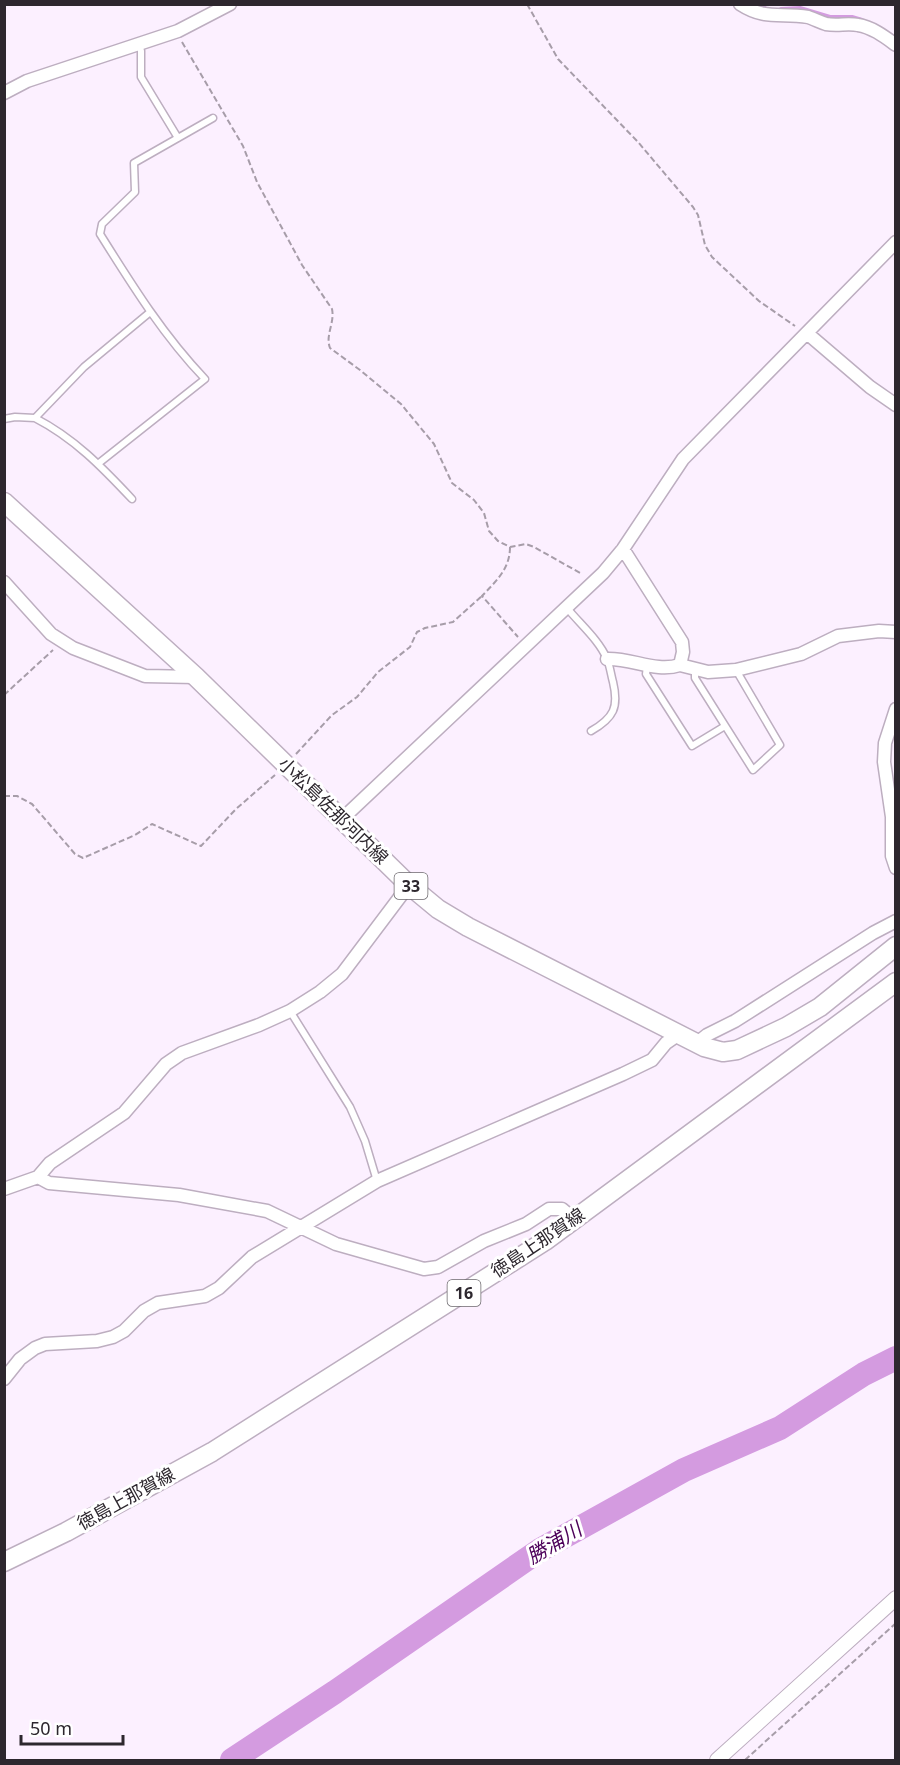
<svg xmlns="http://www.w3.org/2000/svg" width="900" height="1765" font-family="'Noto Sans','Noto Sans JP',sans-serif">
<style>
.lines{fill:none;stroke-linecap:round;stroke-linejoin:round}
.stream{stroke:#d49be0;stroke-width:4}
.river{stroke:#d49be0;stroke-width:24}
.service-casing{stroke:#bdaec0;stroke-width:9}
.minor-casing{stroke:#bdaec0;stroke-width:15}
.tertiary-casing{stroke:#bdaec0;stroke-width:16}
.primary-casing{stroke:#bdaec0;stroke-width:21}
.path{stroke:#a79da9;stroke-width:2;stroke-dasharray:6 3;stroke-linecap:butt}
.service{stroke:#fff;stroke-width:6}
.minor{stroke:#fff;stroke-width:12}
.tertiary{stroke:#fff;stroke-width:14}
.primary{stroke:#fff;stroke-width:18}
.labels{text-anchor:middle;stroke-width:6;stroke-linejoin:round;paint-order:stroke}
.shield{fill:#fff;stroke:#6c686d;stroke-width:1.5}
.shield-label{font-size:16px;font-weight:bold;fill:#2d272e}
.street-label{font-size:18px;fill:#2d272e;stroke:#fff}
.water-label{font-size:20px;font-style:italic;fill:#4c0159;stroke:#fff}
</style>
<rect width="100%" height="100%" fill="#fcf0ff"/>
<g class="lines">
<path class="stream" d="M755 4 765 8
M781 9 800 8 830 17H852L862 20"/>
<path class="river" d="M232 1760 335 1692 540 1550 684 1470 780 1428 864 1374 896 1358"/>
<g class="service-casing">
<path id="service" d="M139 44 141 51V77L178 138
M35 418C74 438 102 467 132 499
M4 419 15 417 35 418 84 367 149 313
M99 463 205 379C163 335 132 285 100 234L102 224 135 192 134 163 213 118
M567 608C580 624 599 640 607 659 610 666 611 675 613 682 619 707 614 718 591 731
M647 666 646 674 692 746 725 726
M695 668V678L753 770 780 745 736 670
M290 1011 350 1107 365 1141 377 1181"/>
</g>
<g class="minor-casing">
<path id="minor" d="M740 4C766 21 781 12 808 17 814 19 820 22 826 24 837 26 848 23 858 25 872 27 885 37 896 45
M4 93 27 81 178 31 230 4
M808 334 870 387 896 405
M4 582 51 634 73 648 145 676 196 677
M607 659C632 658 656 673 680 665L683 652 682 642 623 549
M680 665 708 672 736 670 801 654 838 636 879 631 896 632
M896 709 885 743 884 762 892 817V856L896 868
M342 819 603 573 623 549 683 459 896 242
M697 1043 707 1035 735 1021 873 933 896 921
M38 1177 49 1183 179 1195 267 1211 336 1244 424 1269 438 1267 484 1241 526 1224 549 1209H562L574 1219
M4 1189 38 1177 50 1163 124 1113 166 1064 182 1053 259 1025 290 1011 320 992 342 974 409 885
M4 1379 20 1359 35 1348 45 1344 97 1341 113 1337 124 1331 144 1311 158 1303 205 1296 219 1288 252 1257 377 1181 623 1074 652 1060 666 1043 679 1034"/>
</g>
<g class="tertiary-casing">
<path id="tertiary" d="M717 1760 896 1598"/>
</g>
<g class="primary-casing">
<path id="primary" d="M4 502 196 677 409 885 438 909 468 927 704 1047 723 1052 737 1050 786 1027 820 1007 896 946
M4 1562 66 1532 212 1452 545 1241 896 982"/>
</g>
<path class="path" d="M527 4 558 59 638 142 693 207 698 215 705 245 712 257 759 301 795 326
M182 42 243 146 257 182 302 265 332 309C335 323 325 335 330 348L360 370 401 404 434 444 452 483 474 500 484 513 489 531 498 541 510 547 526 544 534 547 582 574
M510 547C510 569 496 581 482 596L518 637
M4 695 53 650
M296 754 332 715 357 697 378 672 410 647 417 632 425 628 453 622 482 596
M4 796H17L32 804 75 854 83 858 135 835 152 824 201 846 236 809 275 775
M745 1760 896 1623"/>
<use href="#service" class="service"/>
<use href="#minor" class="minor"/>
<use href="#tertiary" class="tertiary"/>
<use href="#primary" class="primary"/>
</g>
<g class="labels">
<g class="shield">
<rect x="394.5" y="873" width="33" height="26" rx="4.5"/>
<rect x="447.5" y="1280" width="33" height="26" rx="4.5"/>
</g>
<g class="shield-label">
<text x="411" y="892">33</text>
<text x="464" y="1299">16</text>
</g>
<g class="street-label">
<text transform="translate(333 811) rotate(44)" y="6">小松島佐那河内線</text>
<text transform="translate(538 1243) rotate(-34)" y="6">徳島上那賀線</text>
<text transform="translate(126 1499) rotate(-29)" y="6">徳島上那賀線</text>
</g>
<g class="water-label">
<text transform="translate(554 1543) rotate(-31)" y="7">勝浦川</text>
</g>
</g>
<rect width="900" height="1765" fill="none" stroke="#2d272e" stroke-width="12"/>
<path d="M21 1735v9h102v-9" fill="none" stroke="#2d272e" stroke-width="3"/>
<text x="30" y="1735" font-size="18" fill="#2d272e" stroke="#ffffff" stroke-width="4.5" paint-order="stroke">50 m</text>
</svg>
